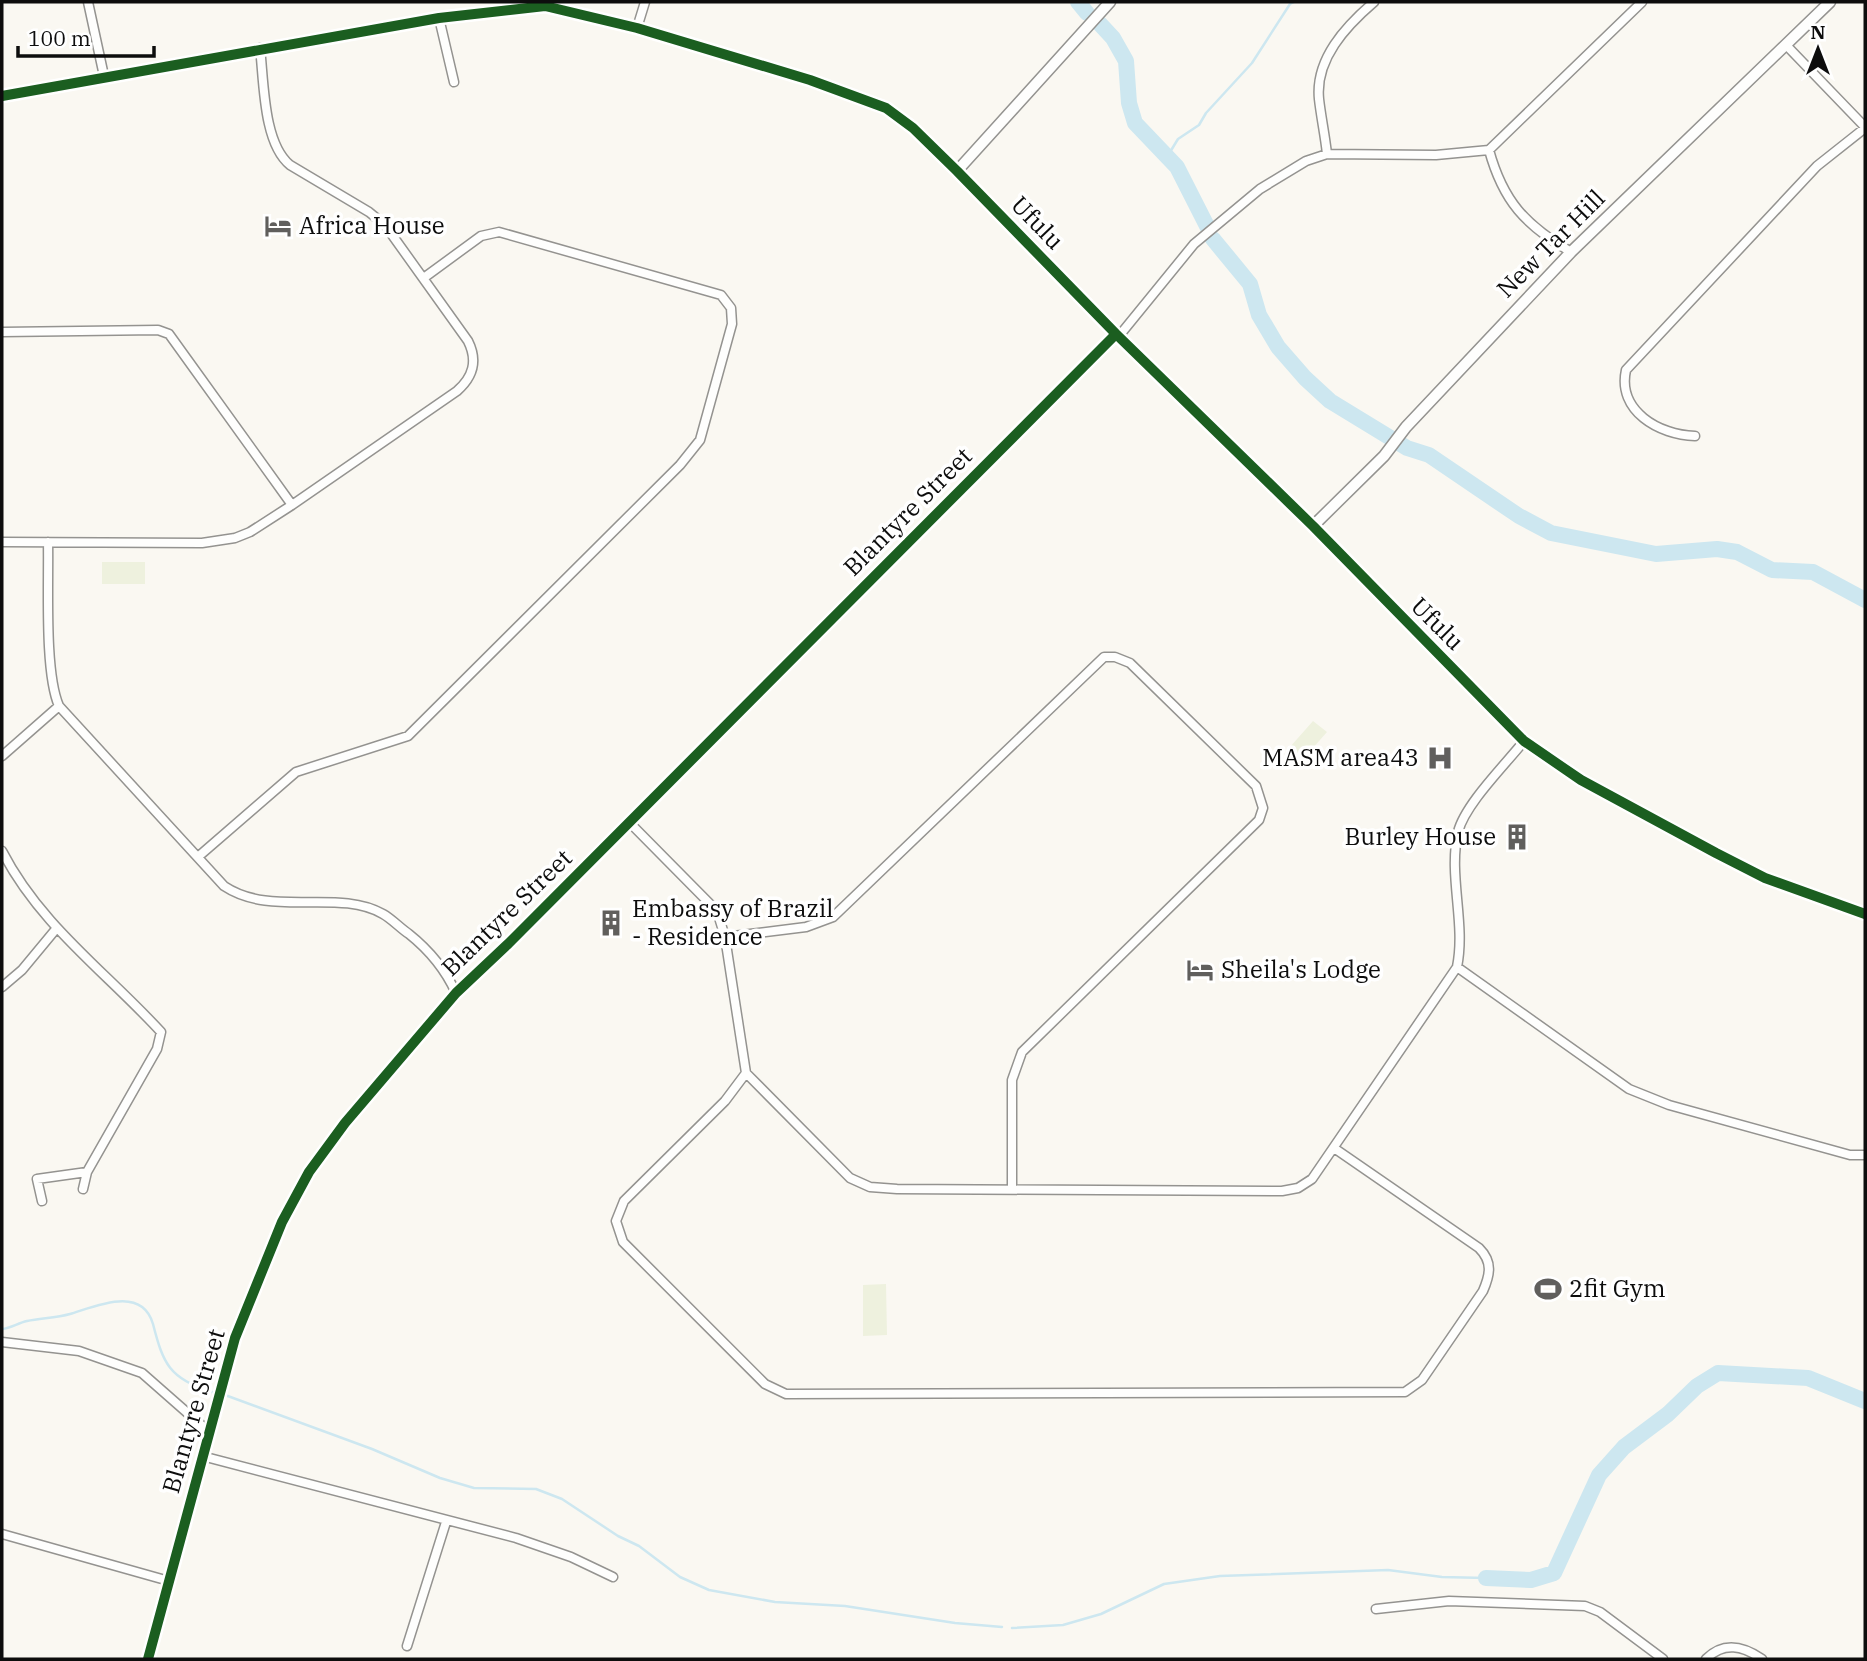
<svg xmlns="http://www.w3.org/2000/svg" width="1867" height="1661" font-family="'IBM Plex Serif',serif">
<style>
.pitch{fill:#eef1de}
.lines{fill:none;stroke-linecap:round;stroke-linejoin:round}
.stream{stroke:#cde7f0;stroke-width:2.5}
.river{stroke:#cde7f0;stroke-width:16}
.minor-casing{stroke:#949390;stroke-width:11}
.tertiary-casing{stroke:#949390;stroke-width:13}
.minor{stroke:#fefefd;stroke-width:8}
.tertiary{stroke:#fefefd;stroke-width:10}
.cycleway-casing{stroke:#fff;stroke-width:15}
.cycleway{stroke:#1b5e20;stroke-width:10}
.labels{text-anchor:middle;stroke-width:7;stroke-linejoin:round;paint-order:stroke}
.street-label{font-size:24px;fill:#0d0d0d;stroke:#fff}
.poi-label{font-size:24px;fill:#0d0d0d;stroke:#fff;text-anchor:start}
</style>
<rect width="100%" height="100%" fill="#faf8f2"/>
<path class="pitch" d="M102 562H145V584H102Z
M1313 721 1327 732 1304 758 1290 747Z
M886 1284 887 1335 863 1336V1285Z"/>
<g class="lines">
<path class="stream" d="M1167 157 1178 139 1199 125 1206 113 1252 63 1290 4 1294 2
M2 1329C11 1328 18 1323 27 1321 41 1318 56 1318 70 1314 96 1306 142 1285 153 1324 163 1363 169 1379 212 1392
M225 1395 372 1449 440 1478 474 1488 536 1489 562 1499 618 1536 639 1546 680 1577 709 1590 775 1602 845 1606 955 1623 1002 1627
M1012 1628 1063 1625 1101 1614 1164 1584 1220 1576 1388 1570 1442 1577 1486 1578"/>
<path class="river" d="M1078 2 1087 13
M1100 24 1113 38 1126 61 1129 103 1135 123 1177 167 1209 230
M1213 239 1250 284 1259 315 1278 347 1305 378 1330 401 1407 448 1429 455 1519 516 1551 533 1656 554 1717 549 1737 552 1772 570 1813 572 1865 600
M1486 1578 1531 1580 1554 1573 1599 1475 1624 1447 1668 1414 1697 1386 1718 1373 1808 1378 1865 1401"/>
<g class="minor-casing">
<path id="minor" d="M88 2 104 76
M439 18 454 82
M637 28 645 2
M1786 45 1865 127
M1489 150C1503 201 1525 225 1571 252
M1327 154C1325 135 1321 117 1319 99 1315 59 1346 26 1374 2
M2 332 158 330 169 334 292 505
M1119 336 1194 244 1260 189 1306 161 1327 154 1436 155 1489 150 1642 2
M1695 436C1659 435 1617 411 1626 370L1817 166 1865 128
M2 542 202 543 235 538 250 532 292 505 457 391C473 377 478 361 468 341L385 225 369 212 290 165C263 143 264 81 260 48
M48 542C49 582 44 672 59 706L224 886C272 918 338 888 383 914 392 919 400 928 409 934 429 950 445 969 456 993
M2 756 59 706
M629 822 717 911 725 937 746 1073 850 1178 870 1187 897 1189 1282 1191 1298 1188 1312 1179 1457 967C1466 923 1448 876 1458 832 1465 804 1506 764 1524 741
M2 851C40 925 106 972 161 1032L157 1049 87 1172 83 1189
M199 856 296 772 408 736 680 465 700 440 732 324 731 308 721 295 499 232 481 236 425 277
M725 937 806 927 833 917 1104 657H1115L1130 663 1256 786 1263 808 1259 820 1022 1052 1012 1080V1188
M1457 967 1629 1089 1669 1105 1850 1155H1865
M2 987 22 970 56 929
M746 1073 725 1101 624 1201 616 1221 623 1242 765 1384 786 1394 1405 1392 1422 1380 1483 1291C1490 1275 1493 1262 1479 1248L1334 1148
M42 1201 37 1179 87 1172
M2 1342 79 1351 142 1373 208 1431
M202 1456 516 1538 571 1557 613 1577
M2 1534 169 1581
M1376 1609 1449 1601 1585 1606 1600 1612 1663 1659
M407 1646 446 1522
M148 1659 235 1338 282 1222 309 1172 345 1123 456 993 508 944 1116 334
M1706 1659C1724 1641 1743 1646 1762 1659"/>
</g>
<g class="tertiary-casing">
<path id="tertiary" d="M2 96 439 18 545 6 637 28 810 80 886 108 913 128 957 171 1116 334 1313 526 1524 741 1581 780 1716 853 1765 878 1865 914
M957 171 1110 2
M1313 526 1384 456 1406 427 1571 252 1830 2"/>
</g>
<use href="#minor" class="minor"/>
<use href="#tertiary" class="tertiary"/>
<g class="cycleway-casing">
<path id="cycleway" d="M2 96 439 18 545 6 637 28 810 80 886 108 913 128 957 171 1116 334 1313 526 1524 741 1581 780 1716 853 1765 878 1865 914
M148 1659 235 1338 282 1222 309 1172 345 1123 456 993 508 944 1116 334"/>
</g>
<use href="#cycleway" class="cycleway"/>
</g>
<defs>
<g id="hotel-bare" transform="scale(2.1)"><path d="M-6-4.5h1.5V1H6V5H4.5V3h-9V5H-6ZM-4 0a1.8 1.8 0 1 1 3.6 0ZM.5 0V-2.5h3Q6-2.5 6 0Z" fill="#605f5d" stroke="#fff" stroke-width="2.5" paint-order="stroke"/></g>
<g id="hospital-bare" transform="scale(2.1)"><path d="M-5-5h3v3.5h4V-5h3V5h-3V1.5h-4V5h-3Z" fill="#605f5d" stroke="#fff" stroke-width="2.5" paint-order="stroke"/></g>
<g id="building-bare" transform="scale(2.1)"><path d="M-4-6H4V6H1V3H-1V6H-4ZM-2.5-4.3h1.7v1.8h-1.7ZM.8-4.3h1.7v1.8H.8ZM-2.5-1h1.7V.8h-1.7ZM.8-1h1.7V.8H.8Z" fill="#605f5d" stroke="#fff" stroke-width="2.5" paint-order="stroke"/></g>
<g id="stadium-bare" transform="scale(2.1)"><path d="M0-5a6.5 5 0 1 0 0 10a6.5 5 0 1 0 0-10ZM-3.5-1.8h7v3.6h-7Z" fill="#605f5d" stroke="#fff" stroke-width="2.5" paint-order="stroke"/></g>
</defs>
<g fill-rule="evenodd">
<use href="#hotel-bare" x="278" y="226"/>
<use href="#hospital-bare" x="1440" y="758"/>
<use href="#building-bare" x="1517" y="837"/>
<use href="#building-bare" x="611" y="923"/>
<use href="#hotel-bare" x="1200" y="970"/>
<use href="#stadium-bare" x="1548" y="1289"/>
</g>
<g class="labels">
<g class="street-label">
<text transform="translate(1037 223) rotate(46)" y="8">Ufulu</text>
<text transform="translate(1551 244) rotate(-45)" y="8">New Tar Hill</text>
<text transform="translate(908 512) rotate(-45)" y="8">Blantyre Street</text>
<text transform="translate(1437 624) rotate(45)" y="8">Ufulu</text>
<text transform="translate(507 913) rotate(-44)" y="8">Blantyre Street</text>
<text transform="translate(194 1411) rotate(-74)" y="8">Blantyre Street</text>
</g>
<g class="poi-label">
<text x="299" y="234">Africa House</text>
<text x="1419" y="766" text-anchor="end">MASM area43</text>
<text x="1496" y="845" text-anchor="end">Burley House</text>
<text x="632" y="917">Embassy of Brazil<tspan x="632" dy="28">- Residence</tspan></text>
<text x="1221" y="978">Sheila's Lodge</text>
<text x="1569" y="1297">2fit Gym</text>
</g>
</g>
<rect width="1867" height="1661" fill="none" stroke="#0d0d0d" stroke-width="7"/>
<g transform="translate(1818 49)" stroke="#ffffff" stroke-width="5" paint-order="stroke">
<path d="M0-5L12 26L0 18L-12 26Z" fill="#0d0d0d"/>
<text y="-10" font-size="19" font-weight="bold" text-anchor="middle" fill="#0d0d0d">N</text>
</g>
<path d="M18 46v10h136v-10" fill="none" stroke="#0d0d0d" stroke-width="3.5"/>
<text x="28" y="46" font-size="21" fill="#0d0d0d" stroke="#ffffff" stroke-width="5" paint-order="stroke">100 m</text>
</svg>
